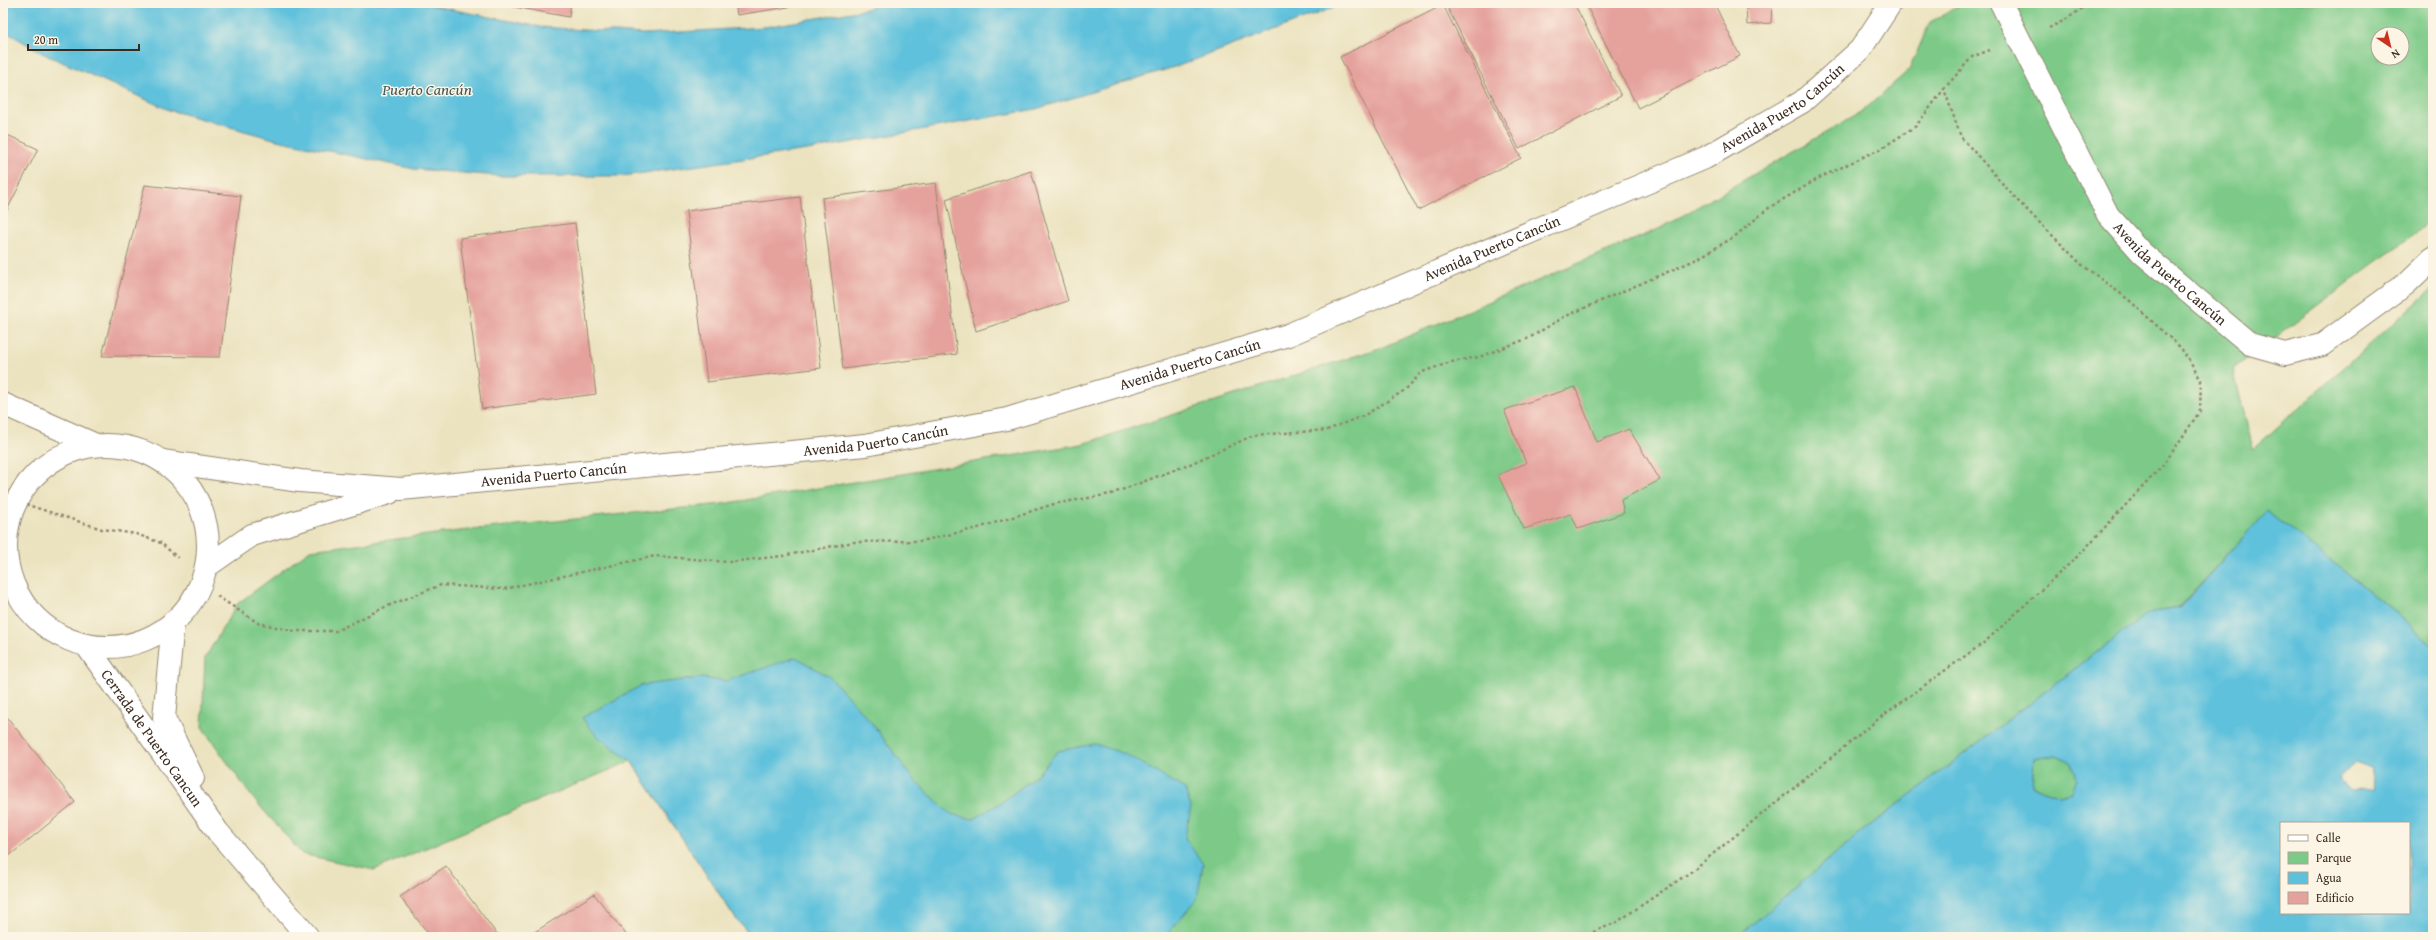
<svg xmlns="http://www.w3.org/2000/svg" width="2436" height="940" font-family="'Gentium Book Plus',serif">
<style>
.green{fill:#7dca88;stroke:#5c7a53;fill-rule:evenodd}
.water{fill:#5ec1dc;stroke:#4c767d;fill-rule:evenodd}
.building{fill:#e5a19c}
.lines{fill:none;stroke-linecap:round;stroke-linejoin:round}
.street-casing{stroke:#93866f;stroke-width:24}
.path{stroke:#93866f;stroke-width:2.5;stroke-dasharray:3 3;stroke-linecap:butt}
.street{stroke:#fff;stroke-width:22}
.labels{text-anchor:middle;stroke-width:3;stroke-linejoin:round;paint-order:stroke}
.street-label{font-size:15px;fill:#3b2a1e;stroke:#fcf5e5}
.water-label{font-size:16px;font-style:italic;fill:#465757;stroke:#fcf5e5}
</style>
<rect width="100%" height="100%" fill="#fcf5e5"/>
<filter id="ink" filterUnits="userSpaceOnUse"><feTurbulence type="fractalNoise" baseFrequency=".025" numOctaves="2"/><feDisplacementMap in="SourceGraphic" scale="8" xChannelSelector="R" yChannelSelector="G"/><feConvolveMatrix kernelMatrix="1 2 1 2 8 2 1 2 1" color-interpolation-filters="sRGB"/></filter>
<filter id="wash" filterUnits="userSpaceOnUse"><feTurbulence type="fractalNoise" baseFrequency=".012" numOctaves="4" result="noise"/><feDisplacementMap in="SourceGraphic" scale="16" xChannelSelector="R" yChannelSelector="G"/><feGaussianBlur stdDeviation="0.9" result="paint"/><feColorMatrix in="noise" values="0 0 0 0 0 0 0 0 0 0 0 0 0 0 0 0 0 1.4 0 .05"/><feComposite in="paint" operator="in"/></filter>
<g filter="url(#wash)">
<rect width="100%" height="100%" fill="#ebe3c0"/>
<path class="green" d="M1965 3H2433V220L2233 369 2253 449 2433 288V646L2384 603 2267 511 2178 608 2148 613 1860 833 1737 937H753L738 922 631 761 374 870 302 854 252 797 202 727 205 658 237 604 310 550 459 531 722 504 1082 444 1383 347 1661 228 1863 111 1909 70 1930 22ZM2378 34H2402V58H2378Z
M2056 755 2072 762 2077 778 2071 792C2055 796 2046 793 2032 785L2034 759Z"/>
<path class="water" d="M3 3H419L541 27 643 34 765 27 852 12 891 3H1346L1181 65 1036 109 814 149 623 176H499L414 169 277 140 169 110 42 53 3 30Z
M2267 511 2384 603 2433 646V937H1737L1860 833 2148 613 2179 608ZM2056 755 2072 762 2077 778 2071 792C2055 796 2045 793 2032 785L2034 759ZM2355 762 2371 768 2375 789 2351 791 2339 779ZM2281 823H2409V913H2281Z
M796 657 831 678 871 722 916 782 951 814 973 819 1002 802 1034 778 1058 751 1095 744 1125 754 1185 789 1191 807 1185 838 1203 864 1197 899 1165 937H755L738 922 631 761 597 736 582 718 642 685 700 678 726 681Z"/>
<g id="blocks">
<path class="building" d="M493 3H571L569 17Z
M735 3H808V4L737 15Z
M1445 3H1574L1621 96 1519 149Z
M1585 3H1714L1740 56 1638 108Z
M1746 3H1772L1771 23 1747 25Z
M1443 5 1521 158 1418 210 1340 57Z
M3 133 38 149 3 218Z
M1031 171 1068 301 976 331 946 199Z
M936 183 957 354 843 369 822 198Z
M145 185 241 196 220 357 102 356Z
M800 197 821 368 707 382 686 211Z
M575 223 596 394 482 409 460 238Z
M1575 387 1597 442 1629 429 1660 480 1621 500 1624 513 1578 529 1571 514 1524 529 1498 475 1526 463 1504 410Z
M7 717 75 802 3 861V720Z
M446 866 499 937H431L400 897Z
M594 894 628 937H527Z"/>
</g>
</g>
<g filter="url(#ink)">
<use href="#blocks" fill-opacity="0" stroke="#93866f" stroke-width="1"/>
<g class="lines">
<g class="street-casing">
<g id="street">
<path id="s1" d="M2001 3 2108 215 2142 253 2250 344 2285 354 2322 345 2406 284 2433 258"/>
<path d="M3 404 96 445"/>
<circle cx="107" cy="546" r="101"/>
<path id="s2" d="M162 461 300 481 401 489 865 445 1007 419 1288 335 1705 158 1802 102 1860 50 1891 3"/>
<path d="M206 567 252 535 389 493"/>
<path d="M173 622 164 718 193 778"/>
<path id="s3" d="M86 645 218 832 308 937"/>
</g>
</g>
<path class="path" d="M2049 28 2065 20 2090 3
M3 497 102 529 136 534 161 543 178 558
M217 596 258 623 294 631H336L385 607 441 585 504 589 655 556 729 562 782 556 854 542 921 541 978 528 1054 504 1111 494 1190 464 1254 435 1327 430 1365 415 1405 390 1422 372 1451 362 1479 357 1529 338 1564 317 1695 260 1734 237 1770 207 1821 177 1882 148 1916 126 1944 89
M1582 937 1617 922 1692 871 1882 716 1986 641 2080 554 2164 464 2200 411 2201 380 2181 348 2129 300 2081 264 2018 201 1961 137 1944 89 1972 57 1990 50"/>
<use href="#street" class="street"/>
</g>
</g>
<g class="labels">
<g class="street-label">
<text dy="5" stroke="none"><textPath href="#s2" startOffset="1690">Avenida Puerto Cancún</textPath></text>
<text dy="5" stroke="none"><textPath href="#s2" startOffset="1366">Avenida Puerto Cancún</textPath></text>
<text dy="5" stroke="none"><textPath href="#s1" startOffset="323">Avenida Puerto Cancún</textPath></text>
<text dy="5" stroke="none"><textPath href="#s2" startOffset="1042">Avenida Puerto Cancún</textPath></text>
<text dy="5" stroke="none"><textPath href="#s2" startOffset="718">Avenida Puerto Cancún</textPath></text>
<text dy="5" stroke="none"><textPath href="#s2" startOffset="394">Avenida Puerto Cancún</textPath></text>
<text dy="5" stroke="none"><textPath href="#s3" startOffset="114">Cerrada de Puerto Cancun</textPath></text>
</g>
<g class="water-label">
<text x="427" y="95">Puerto Cancún</text>
</g>
</g>
<rect width="2436" height="940" fill="none" stroke="#fcf5e5" stroke-width="16"/>
<rect x="2280" y="822" width="130" height="92" fill="#fcf5e5" stroke="#afa495"/>
<rect x="2288" y="835" width="20" height="6" fill="#ffffff" stroke="#afa495"/>
<text x="2316" y="842" font-size="12" fill="#3b2a1e">Calle</text>
<rect x="2288" y="852" width="20" height="12" fill="#7dca88" stroke="#afa495"/>
<text x="2316" y="862" font-size="12" fill="#3b2a1e">Parque</text>
<rect x="2288" y="872" width="20" height="12" fill="#5ec1dc" stroke="#afa495"/>
<text x="2316" y="882" font-size="12" fill="#3b2a1e">Agua</text>
<rect x="2288" y="892" width="20" height="12" fill="#e5a19c" stroke="#afa495"/>
<text x="2316" y="902" font-size="12" fill="#3b2a1e">Edificio</text>
<g transform="translate(2390 46) rotate(145)"><circle r="19" fill="#fcf5e5" stroke="#afa495"/>
<path d="M0-3L7 15L0 10L-7 15Z" fill="#c8321e"/>
<text y="-6" font-size="11" font-weight="bold" text-anchor="middle" fill="#3b2a1e">N</text>
</g>
<path d="M28 44v6h111v-6" fill="none" stroke="#3b2a1e" stroke-width="2"/>
<text x="34" y="44" font-size="12" fill="#3b2a1e" stroke="#fcf5e5" stroke-width="3" paint-order="stroke">20 m</text>
</svg>
